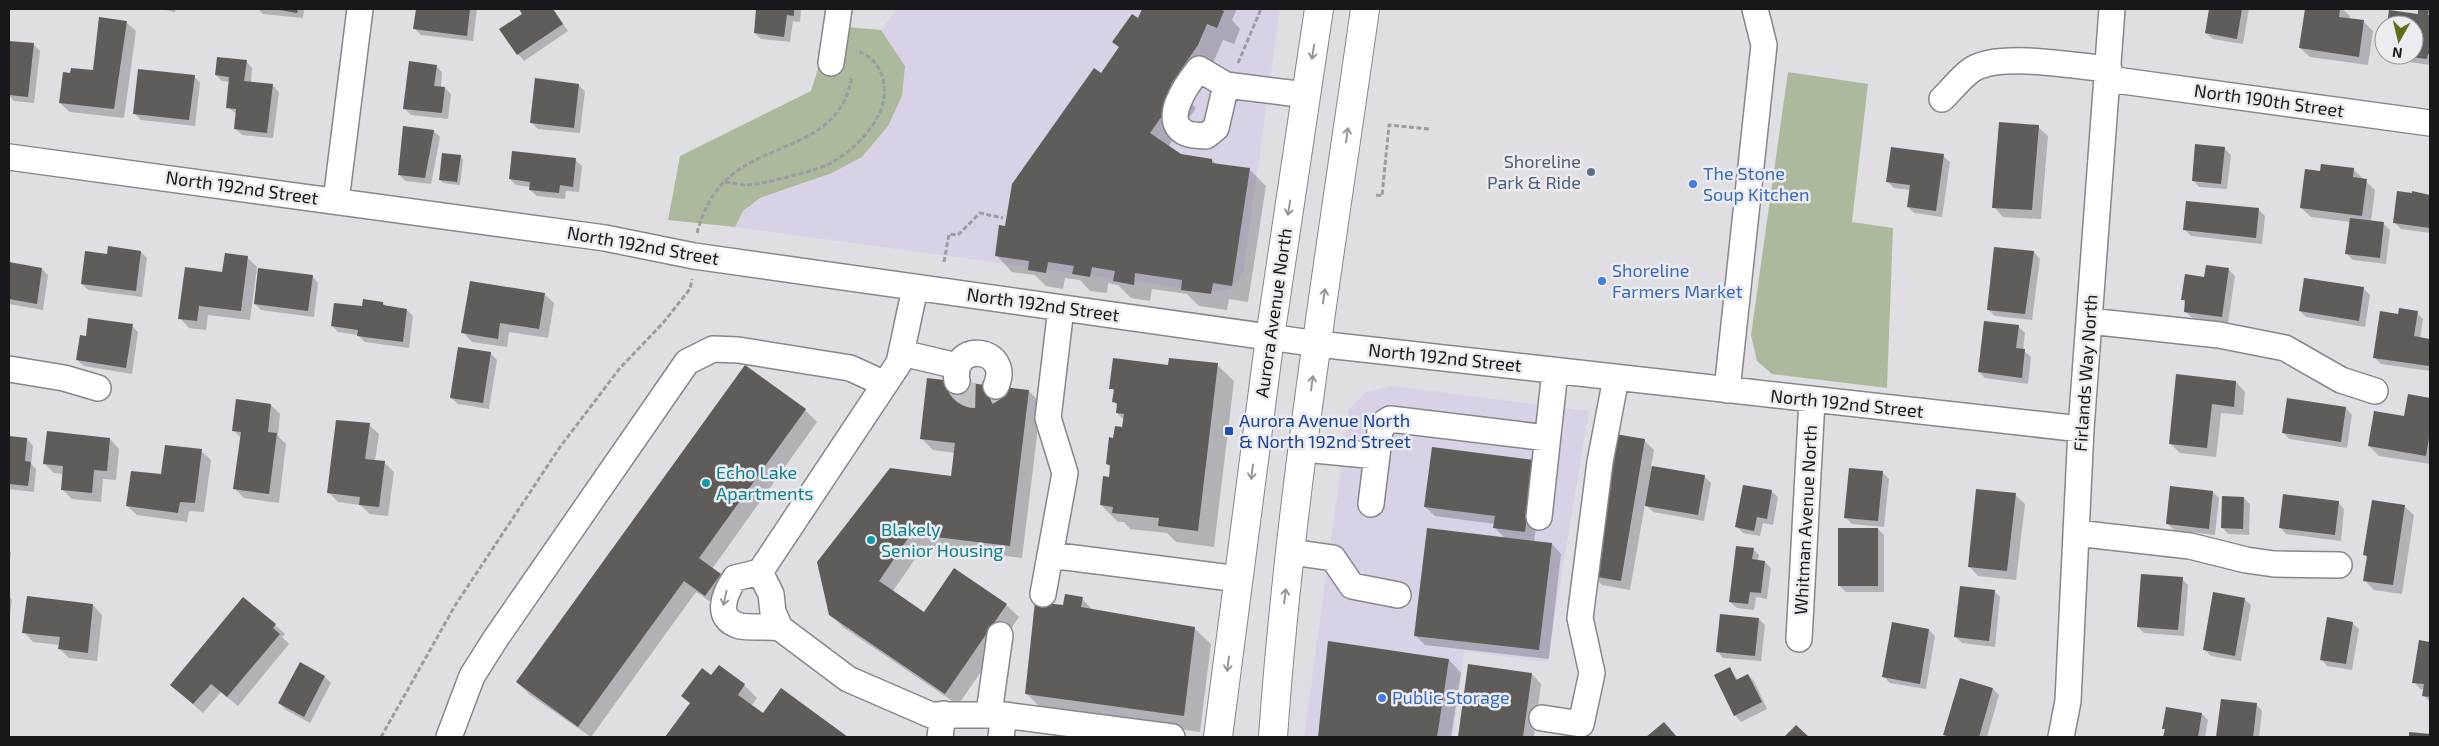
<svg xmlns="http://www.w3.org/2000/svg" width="2439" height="746" font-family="'Exo 2',sans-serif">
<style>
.commercial{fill:#d9d1e6}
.green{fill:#acb99d}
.shadow{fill:#0003}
.building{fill:#5f5c59}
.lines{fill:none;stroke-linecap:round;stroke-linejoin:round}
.minor-tunnel{stroke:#c1c0c5;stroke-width:25;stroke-dasharray:25 12;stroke-linecap:butt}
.minor-casing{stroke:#87868a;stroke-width:28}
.highway-casing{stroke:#87868a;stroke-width:30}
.path{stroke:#9d9ca0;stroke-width:3;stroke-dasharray:5 2.5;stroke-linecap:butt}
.minor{stroke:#fff;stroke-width:25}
.highway{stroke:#fff;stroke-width:28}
.oneway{stroke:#979798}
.service-dot{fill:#5c6f8a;stroke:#ecebf0;stroke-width:2}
.shop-dot{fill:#3f7fe0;stroke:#ecebf0;stroke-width:2}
.transit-dot{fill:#1a4fb4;stroke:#ecebf0;stroke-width:2}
.culture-dot{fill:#0f9aa8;stroke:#ecebf0;stroke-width:2}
.labels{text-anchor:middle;stroke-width:5;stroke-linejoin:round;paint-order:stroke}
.street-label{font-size:18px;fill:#18181a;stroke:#ecebf0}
.service-label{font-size:18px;fill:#4e5e75;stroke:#ecebf0;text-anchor:end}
.shop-label{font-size:18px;fill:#366cbe;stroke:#ecebf0;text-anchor:start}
.transit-label{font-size:18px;fill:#164399;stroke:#ecebf0;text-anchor:start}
.culture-label{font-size:18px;fill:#0d838f;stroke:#ecebf0;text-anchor:start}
</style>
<rect width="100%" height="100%" fill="#dfdee3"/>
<path class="commercial" d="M897 9H1280L1243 272 1230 289 1213 292 735 227 743 211 760 198 798 186 905 66 881 30Z
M1392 386 1589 411 1547 662 1464 651 1453 737H1304L1349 409 1366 392Z"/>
<path class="green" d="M847 27 881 30 905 66 902 96 888 126 862 157 832 173 760 198 743 211 735 227 668 220 680 156 811 91 821 59Z
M1788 72 1868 84 1852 222 1893 228 1887 388 1772 374 1757 361 1751 335Z"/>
<path class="shadow" d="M160 9H176L175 12Z
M258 9H304L303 18 263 14Z
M417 9H477L473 41 421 35 415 29Z
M520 9H553L568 31 524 61 518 54 524 14Z
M758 9H801L800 22 793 21 790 42 761 39 755 33Z
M1143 9H1237L1232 20 1240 29 1234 44 1223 40 1214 61 1188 100 1196 108 1168 147 1181 155 1212 160 1217 165 1250 170 1266 186 1248 302 1229 299 1227 310 1199 306 1187 294 1152 289 1150 301 1131 298 1118 285 1108 283 1107 293 1090 291 1080 280 1065 278 1063 289 1046 286 1035 275 1012 272 996 255 1007 228 1120 48 1114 42 1138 20Z
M2211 9H2249L2243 44 2213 39 2206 33Z
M2306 9H2343L2350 16 2349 19 2363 21 2373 31 2368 65 2310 57 2300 48Z
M2419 9 2430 12V65L2390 59 2386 55H2414V25H2388L2419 15Z
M126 22 136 31 124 118 70 112 60 103 72 74 94 71Z
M9 42 34 45 40 51 34 103 14 101 9 95Z
M246 61 252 68 251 83 272 85 279 92 273 138 242 135 235 128 237 114 227 107 230 82 222 81 216 75Z
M436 66 442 72 441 87 445 88 451 94 448 119 411 115 405 109Z
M194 76 200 83 195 126 141 120 134 113Z
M578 85 585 91 580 133 538 129 531 122Z
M2038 127 2048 136 2041 219 2003 217 1994 207Z
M434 131 440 137 431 184 405 181 399 174Z
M2224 148 2231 155 2227 189 2199 187 2193 180Z
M460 156 463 159 460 185 443 183 440 180Z
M1943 156 1950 162 1942 217 1914 213 1908 207 1910 190 1894 188 1887 181Z
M575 160 582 166 579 192 566 191 565 199 537 196 530 190 531 187 516 185 510 179Z
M2353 169 2375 190 2371 222 2384 224 2390 230 2386 264 2353 260 2347 254 2351 222 2311 217 2301 208 2321 172Z
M2398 193 2430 196V233L2401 229 2395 223Z
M2258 209 2265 216 2262 244 2191 236 2185 230Z
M141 252 147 258 142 297 88 290 82 284 108 255Z
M2034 252 2040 259 2032 320 1995 316 1988 309Z
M247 257 257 267 250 320 208 315 206 330 189 328 180 318 223 273Z
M9 263 42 269 48 275 43 310 9 304Z
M2207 266 2229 270 2235 276 2228 323 2192 318 2185 311 2186 303 2182 299 2205 279Z
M312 276 318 283 314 317 261 310 255 304Z
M2363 288 2370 295 2365 327 2306 317 2300 311Z
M544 294 554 303 548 338 509 332 507 347 472 342 463 332Z
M383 303 387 307 407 310 413 316 409 348 365 342 358 335 338 332 332 326 363 308Z
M2417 313 2423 319 2420 338 2430 340V371L2381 364 2374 357 2399 315Z
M132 326 138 332 132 374 84 366 77 360 87 338Z
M2018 326 2025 333 2023 350 2031 357 2028 384 1985 378 1979 372Z
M490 353 497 360 489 409 458 404 451 398Z
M1217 365 1234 381 1214 547 1176 542 1167 533 1130 529 1124 522H1118L1101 505 1110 478 1111 468 1107 464 1114 439 1123 428 1124 420 1117 413 1118 406 1114 402 1115 392 1111 388 1169 366Z
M2178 376 2236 382 2245 392 2243 415 2221 413 2216 457 2180 453 2170 443Z
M1029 391 1041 404 1022 558 924 546 893 591 924 614 1006 605 1019 617 958 705 843 627 830 614 952 477 955 453 933 450 921 438Z
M2409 395 2430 399V464L2379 456 2369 446 2405 418Z
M2288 399 2346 408 2352 415 2347 448 2289 439 2283 432Z
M271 405 280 414 278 436 286 444 279 503 244 498 235 489 241 438 234 431Z
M805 410 817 422 712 569 733 587 718 607 696 592 591 737 530 695 517 682Z
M369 425 379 434 375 461 384 462 394 472 388 516 370 514 360 505 338 502 328 492Z
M9 437 27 439 33 446 31 464 36 469 34 492 9 489Z
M110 439 119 449 116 480 103 479 101 502 72 499 62 489 64 474 54 473 45 464Z
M1644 440 1654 450 1651 467 1704 476 1711 483 1704 521 1653 512 1645 504 1630 590 1602 585 1592 575Z
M201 451 211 460 204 512 189 511 187 522 137 515 127 506 162 476Z
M1543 471 1534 542 1552 544 1561 554 1549 659 1425 645 1415 635 1506 539 1495 528V524L1435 516 1425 507Z
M1882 472 1889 479 1884 527 1852 524 1846 518Z
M1771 491 1778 497 1773 525 1763 523 1760 536 1743 533 1737 527Z
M2213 492 2219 498 2215 535 2174 530 2168 524Z
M2015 495 2025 504 2016 580 1978 576 1969 566Z
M2244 498 2250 504 2249 535 2228 534 2222 527Z
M2338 502 2344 509 2341 541 2286 534 2280 527Z
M2404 506 2414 515 2402 594 2374 590 2365 581 2368 558 2365 555Z
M1878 529 1884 535V592H1846L1840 586Z
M1753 549 1759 555 1758 561 1765 562 1771 568 1767 599 1756 597 1754 610 1737 608 1730 602Z
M9 551 11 552 9 565Z
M2182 579 2188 585 2184 636 2144 633 2138 627Z
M1994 591 2000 597 1995 647 1962 643 1956 637Z
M9 596 12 600 9 619Z
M1082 599 1093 610 1194 628 1211 644 1200 732 1043 710 1026 693Z
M2244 599 2251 605 2241 661 2211 656 2205 650Z
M93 605 102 615 97 661 69 658 60 649V645L33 642 24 632Z
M1759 619 1765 625 1761 661 1723 658 1717 651Z
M2352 623 2359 629 2352 670 2327 666 2321 659Z
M275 625 285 634 282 637 289 644 238 706 221 692 203 713 171 685Z
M1929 630 1935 636 1926 689 1890 683 1884 677Z
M1329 642 1449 660 1461 673 1451 737H1319Z
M2429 644 2430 645V702L2423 695 2424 689H2420L2414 682Z
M300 664 325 677 331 683 310 723 286 710 279 703Z
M1469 665 1532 674 1541 684 1534 737H1459Z
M719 667 744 685 757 698 751 706 763 715 782 690 846 737H667L691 704 683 696 712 677Z
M1730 669 1738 680 1748 675 1754 681 1767 709 1741 722 1735 715Z
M1993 689 1999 695 1987 737H1947L1944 734Z
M2222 700 2256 704 2262 711 2259 737H2218Z
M2167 708 2202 714 2208 720 2205 737H2164Z"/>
<path class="building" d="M274 9H298L297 13Z
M416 9H470L467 36 413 29Z
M519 9H553L563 24 517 55 499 29 522 14Z
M756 9H794V16L787 15 784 37 754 33Z
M1142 9H1219L1224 11 1217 28 1207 24 1198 45 1171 84 1180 90 1150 133 1181 154 1212 159V163L1250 168 1232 286 1213 283 1211 294 1181 290 1182 280 1135 273 1134 285 1113 281 1115 271 1092 267 1090 277 1072 274 1074 266 1048 262 1046 273 1028 270 1029 261 995 256 999 225 1005 226 1012 184 1094 68 1101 73 1119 47 1112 42 1132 14 1138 18Z
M2209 9H2242L2237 39 2205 33Z
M2305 9H2340L2339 17 2364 20 2359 57 2299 48Z
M2418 9H2429L2428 15H2430V55L2428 54 2427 59 2404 56 2414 55V25H2387L2389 10 2418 14Z
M99 17 127 21 114 109 59 103 63 72 70 73 71 68 93 70Z
M9 41 34 43 28 97 9 95Z
M217 57 247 60 244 81 273 84 267 133 234 129 236 109 226 108 229 77 215 75Z
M409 61 437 65 434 86 445 87 442 113 403 109Z
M138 69 195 75 189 120 133 114Z
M535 78 579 84 574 128 530 123Z
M1999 122 2039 125 2032 210 1992 208Z
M403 126 434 130 425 178 398 175Z
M2195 144 2225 147 2221 184 2192 181Z
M1891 147 1944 154 1936 211 1907 207 1910 185 1886 182Z
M512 151 576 158 573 187 560 185 559 193 529 190 530 182 509 179Z
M442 153 461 155 457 182 439 180Z
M2321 164 2354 168 2353 177 2367 179 2362 216 2300 208 2305 169 2320 171Z
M2397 191 2412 193V191L2430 195V228L2393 223Z
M2186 201 2259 208 2256 238 2183 230Z
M2350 218 2384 222 2380 258 2345 254Z
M108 246 141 251 136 291 81 284 85 251 107 254Z
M1994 247 2034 251 2025 314 1987 310Z
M225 253 248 256 241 311 199 306 197 321 178 319 185 267 222 272Z
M9 262 42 268 37 304 9 299Z
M2206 265 2229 268 2222 317 2184 312 2185 300H2181L2185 274 2204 277Z
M258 268 313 275 308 311 254 304Z
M2304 278 2364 287 2359 321 2299 311Z
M470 281 545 293 539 329 500 323 498 339 461 333Z
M363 299 383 302V305L407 309 403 342 357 336 358 330 331 326 334 303 362 306Z
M2399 308 2418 311 2414 336 2430 339 2429 366 2373 358 2380 311 2398 314Z
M88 318 133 324 126 368 76 360 80 335 86 336Z
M1984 321 2019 325 2016 348 2025 349 2022 378 1978 372Z
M458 347 491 352 483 403 450 398Z
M1113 358 1168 365 1169 358 1218 363 1198 531 1158 526 1159 518 1112 513 1113 507 1100 505 1103 476 1109 477 1110 465 1106 464 1109 437 1113 438 1115 426 1122 427 1124 414 1116 413 1117 403 1112 402 1114 389H1109Z
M745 365 806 409 699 558 721 574 705 596 684 581 578 727 516 682Z
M2176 374 2236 381 2234 407 2212 404 2207 448 2169 444Z
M927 378 1029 390 1010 546 911 534 879 581 924 612 954 568 1007 604 945 694 829 615 817 562 890 468 951 476 955 443 920 439Z
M2408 394 2430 398V432L2426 456 2368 446 2374 411 2404 416Z
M2287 398 2346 407 2341 442 2282 433Z
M236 399 271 404 268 432 277 433 269 494 233 489 241 432 232 431Z
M336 420 370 423 365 459 385 461 379 507 359 505 360 497 327 493Z
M47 431 110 438 107 471 94 470 92 493 61 490 63 466 43 464Z
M1615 434 1645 439 1621 581 1591 576Z
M9 436 27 438 25 461 31 462 28 486 9 484Z
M165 445 202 449 195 503 180 502 178 513 126 506 131 471 161 474Z
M1432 447 1534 460 1525 532 1493 528 1495 516 1424 507Z
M1652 466 1705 475 1698 515 1645 506Z
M1849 468 1883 471 1878 521 1844 518Z
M1743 485 1772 490 1767 519 1757 517 1754 531 1735 527Z
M2170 486 2213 491 2209 529 2166 524Z
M1976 489 2016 493 2007 571 1968 567Z
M2283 494 2339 501 2335 535 2279 528Z
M2222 496 2244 497 2243 529 2221 528Z
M2372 500 2405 505 2393 585 2363 581 2367 556 2363 555Z
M1427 528 1552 543 1539 650 1414 636Z
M1838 528H1878V586H1838Z
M1736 546 1754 548 1752 559 1765 561 1761 593 1750 592 1748 604 1729 602Z
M2141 574 2183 577 2178 630 2137 627Z
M1960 586 1995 590 1989 641 1954 637Z
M2213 592 2245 598 2235 656 2203 650Z
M1065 594 1083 597 1081 607 1195 627 1184 716 1025 694 1035 602 1063 605Z
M27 596 93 604 88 653 58 649 60 637 22 633Z
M243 597 276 624 273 628 280 634 227 697 211 684 193 704 170 685Z
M1720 614 1759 618 1755 656 1716 652Z
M2327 617 2353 622 2346 664 2320 660Z
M1892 622 1929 629 1920 684 1882 677Z
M2419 640 2430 642V697L2422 696 2424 684 2412 683Z
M1328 641 1449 659 1437 737H1318Z
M300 662 325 676 304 717 278 703Z
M1468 664 1532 673 1523 737H1458Z
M719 665 745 684 738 695 763 713 781 688 848 737H665L690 703 681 696 702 668 711 675Z
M1730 667 1736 680 1748 674 1762 702 1734 716 1714 675Z
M1960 678 1993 688 1979 737H1952L1943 735Z
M2221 699 2257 703 2253 737H2216Z
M2166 707 2202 713 2198 737H2163L2165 729H2162Z
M1664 722 1677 737H1646Z
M1796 725 1809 737H1784Z
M2409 732 2430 734V737H2409Z"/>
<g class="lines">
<path class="minor-tunnel" d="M957 381C964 400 984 399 996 386"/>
<g class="minor-casing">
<path id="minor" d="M831 63 839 9
M2108 79 2430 123
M1226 85 1216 128 1206 136C1200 135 1191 136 1186 133 1160 121 1187 84 1199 69L1226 85 1306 95
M1942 99C1953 89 1965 71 1979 66 2010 54 2075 66 2109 69
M9 157 605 238 694 256 1318 344 2081 429
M336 201 360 9
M2089 321 2219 335 2285 348 2341 380 2375 391
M902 353 957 366
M9 369 64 378 98 388
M957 381C950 339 1013 348 996 386
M1727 390 1764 45 1755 9
M1304 449 1377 456
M1371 504 1380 431 1385 422 1390 419 1547 438
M1539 517 1555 371
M2076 533 2190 546 2246 560 2274 564 2339 565
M1291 552 1333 558 1352 586 1398 595
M1050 555 1239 579
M760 572 771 594 773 612 780 628 848 679 931 715H1004L1172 737
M1043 594 1065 473 1048 418 1061 308
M780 628C768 626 748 628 740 626 714 619 724 594 735 578L760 572 899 363 915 288
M1799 639 1812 400
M989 713 1000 635
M1542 718 1581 724 1592 673 1580 618 1600 462 1616 378
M449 737 472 676 496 638 687 362 713 349 738 350 850 368 885 384
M940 737 943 714
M1001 737 1004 715
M2061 737 2068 701 2081 429 2112 9"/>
</g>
<g class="highway-casing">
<path id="highway" d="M1218 737 1270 337 1319 9
M1273 737C1290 493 1331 251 1365 9"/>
</g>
<path class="path" d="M1238 63 1261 9
M725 182C732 183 740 185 747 185 760 185 818 170 829 164 859 148 896 110 881 73 876 61 868 54 856 51
M1376 195 1382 196 1389 125 1430 129
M697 233C702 214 710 196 724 182 765 140 839 149 852 77
M944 262 949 234 958 235 980 213 1003 218
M381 737 456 604 560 447 620 368 663 323 690 289 692 279"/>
<use href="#minor" class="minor"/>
<use href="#highway" class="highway"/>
</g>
<defs><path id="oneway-shaft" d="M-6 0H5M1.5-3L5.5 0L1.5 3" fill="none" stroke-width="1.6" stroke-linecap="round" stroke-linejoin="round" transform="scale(1.25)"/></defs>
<g class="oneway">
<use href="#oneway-shaft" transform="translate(1313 52) rotate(99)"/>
<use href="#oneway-shaft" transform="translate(1347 135) rotate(-82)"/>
<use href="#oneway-shaft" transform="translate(1289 208) rotate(99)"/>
<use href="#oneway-shaft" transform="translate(1324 296) rotate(-82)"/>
<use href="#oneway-shaft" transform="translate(1312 383) rotate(-83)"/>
<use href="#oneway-shaft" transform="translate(1252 472) rotate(97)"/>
<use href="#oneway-shaft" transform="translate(1285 596) rotate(-83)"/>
<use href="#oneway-shaft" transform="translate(725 598) rotate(102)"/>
<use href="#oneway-shaft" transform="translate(1228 664) rotate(97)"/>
</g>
<circle class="service-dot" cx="1591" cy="172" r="5"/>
<g class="shop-dot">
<circle cx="1693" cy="184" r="5"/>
<circle cx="1602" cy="281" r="5"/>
<circle cx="1382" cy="698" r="5"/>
</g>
<rect class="transit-dot" x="1224" y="426" width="10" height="10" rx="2.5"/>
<g class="culture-dot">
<circle cx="706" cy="483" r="5"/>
<circle cx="871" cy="540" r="5"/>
</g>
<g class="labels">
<g class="street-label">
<text transform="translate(2269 101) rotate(8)" y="6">North 190th Street</text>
<text transform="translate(242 188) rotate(8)" y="6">North 192nd Street</text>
<text transform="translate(643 246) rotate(10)" y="6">North 192nd Street</text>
<text transform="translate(1043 305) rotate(8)" y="6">North 192nd Street</text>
<text transform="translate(1274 313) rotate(-82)" y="6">Aurora Avenue North</text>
<text transform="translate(1445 358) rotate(6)" y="6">North 192nd Street</text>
<text transform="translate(2086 373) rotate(-86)" y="6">Firlands Way North</text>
<text transform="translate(1847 404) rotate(6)" y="6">North 192nd Street</text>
<text transform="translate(1806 520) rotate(-87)" y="6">Whitman Avenue North</text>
</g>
<g class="service-label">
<text x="1581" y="168">Shoreline<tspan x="1581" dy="21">Park &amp; Ride</tspan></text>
</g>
<g class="shop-label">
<text x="1703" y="180">The Stone<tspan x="1703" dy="21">Soup Kitchen</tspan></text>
<text x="1612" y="277">Shoreline<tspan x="1612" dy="21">Farmers Market</tspan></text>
<text x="1392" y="704">Public Storage</text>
</g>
<g class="transit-label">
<text x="1239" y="427">Aurora Avenue North<tspan x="1239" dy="21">&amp; North 192nd Street</tspan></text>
</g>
<g class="culture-label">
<text x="716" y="479">Echo Lake<tspan x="716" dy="21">Apartments</tspan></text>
<text x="881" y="536">Blakely<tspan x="881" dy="21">Senior Housing</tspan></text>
</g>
</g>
<rect width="2439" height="746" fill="none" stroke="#18181a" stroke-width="20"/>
<g transform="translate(2399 40) rotate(188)"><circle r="24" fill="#ecebf0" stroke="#97979a"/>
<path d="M0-4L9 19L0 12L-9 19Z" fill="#5d6f1d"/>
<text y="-8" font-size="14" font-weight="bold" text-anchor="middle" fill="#18181a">N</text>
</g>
</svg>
